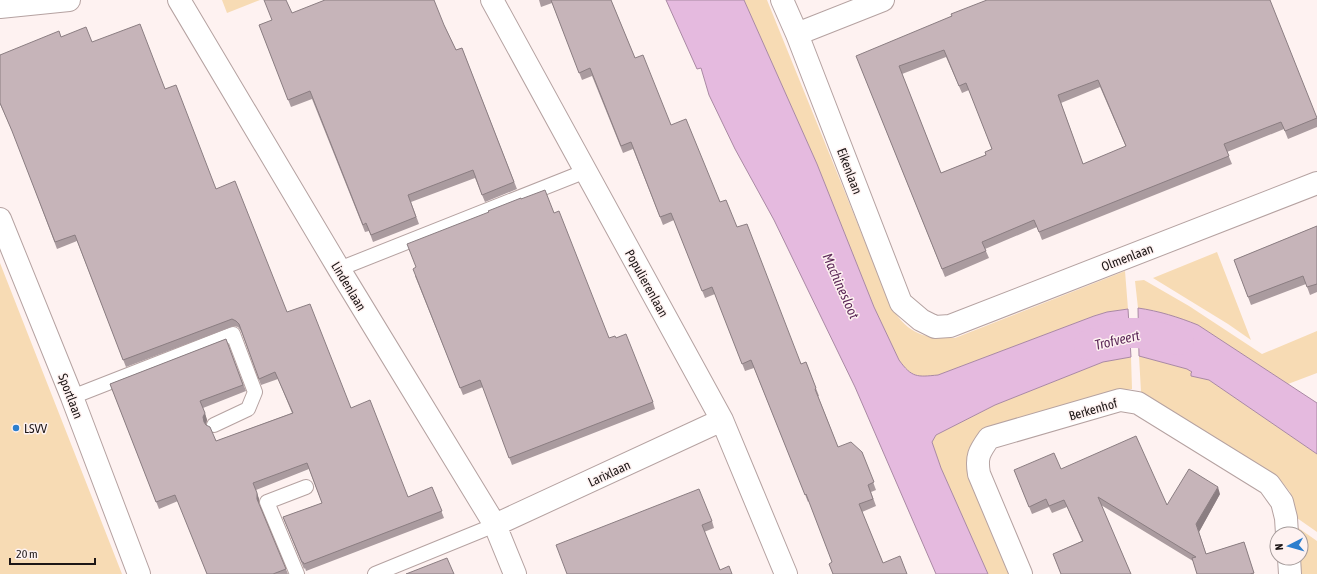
<svg xmlns="http://www.w3.org/2000/svg" width="1317" height="574" font-family="'Asap Condensed',sans-serif">
<style>
.green{fill:#f7dbb4}
.water{fill:#e5badf;stroke:#a989a3}
.lines{fill:none;stroke-linecap:round;stroke-linejoin:round}
.canal{stroke:#e5badf;stroke-width:30}
.service-casing{stroke:#b5a2a1;stroke-width:16}
.minor-casing{stroke:#b5a2a1;stroke-width:24}
.service{stroke:#fff;stroke-width:14}
.minor{stroke:#fff;stroke-width:22}
.wall{fill:#aa9b9f;fill-rule:evenodd}
.shaded-wall{fill:#8b7e82}
.building{fill:#c6b4b9;stroke:#8b7e82;fill-rule:evenodd}
.poi-dot{fill:#2c7ecd;stroke:#fef2f1;stroke-width:1.5}
.labels{text-anchor:middle;stroke-width:3;stroke-linejoin:round;paint-order:stroke}
.street-label{font-size:13px;fill:#1d1616;stroke:#fef2f1}
.poi-label{font-size:13px;fill:#1d1616;stroke:#fef2f1;text-anchor:start}
.water-label{font-size:14px;font-style:italic;fill:#5d2a59;stroke:#fef2f1}
</style>
<rect width="100%" height="100%" fill="#fef2f1"/>
<path class="green" d="M222 0H260L227 13Z
M744 0H767C808 102 850 203 890 305 907 333 922 339 955 338L1125 271 1128 309 1107 312 1094 316 938 375C917 377 912 378 899 360L874 307 817 164Z
M1217 252 1251 340 1228 324 1153 278Z
M0 263 122 574H0Z
M1144 280 1189 306 1262 354 1317 331V373L1288 384 1198 325 1156 311 1138 308 1135 281Z
M1139 356 1187 369 1192 372 1191 376 1209 380 1317 454V532L1297 518 1290 492 1282 482 1141 392Z
M1131 357 1132 389 1117 391 975 441 1010 574H988L941 468 932 442 936 435 995 405 1103 362Z
M1297 527 1317 541V574H1301L1299 558H1301V534H1297Z"/>
<path class="water" d="M666 0H744L817 164 874 307 899 360C912 378 917 377 938 375L1094 316 1107 312 1128 309 1131 357 1103 362 995 405 936 435 932 442 941 468 988 574H936L855 387 774 220 735 149 709 95 701 68 697 69Z
M1138 308C1159 311 1178 317 1198 325L1317 403V454L1209 380 1191 376V373L1192 372 1187 369 1139 356Z"/>
<g class="lines">
<path class="canal" d="M1089 345 1129 333H1138L1179 340"/>
<g class="service-casing">
<path id="service" d="M339 269 586 171
M72 397 233 334 255 392 248 409 214 425
M297 574 267 502 306 487
M375 574 495 525"/>
</g>
<g class="minor-casing">
<path id="minor" d="M179 0 339 269 495 525 515 574
M492 0 722 420 786 574
M782 0 797 34 901 303 921 320 935 327 950 326 1317 183
M0 7 69 0
M797 34 883 0
M0 219 72 397 139 574
M495 525 722 420
M1289 558 1290 574
M1021 574 979 474C976 457 979 452 989 438L1120 400 1138 403 1269 484 1282 502 1286 518 1287 534"/>
</g>
<use href="#service" class="service"/>
<use href="#minor" class="minor"/>
</g>
<path class="wall" d="M539 0H611L635 58 671 125 720 202 737 227 801 364 806 362 819 396H818L838 447 862 452 876 490 871 492 876 506 862 512 883 563 907 574H833L829 564 832 562 809 501 808 502 754 368 745 371 715 294 705 298 674 220 663 225 633 149 623 153 592 76 582 80 552 3 541 7Z
M292 13 444 25 456 50 462 48 517 189 485 202 475 178 411 202 419 224 373 242 369 231 365 232 312 99 291 107 259 25Z
M952 16 1317 118V127L1288 139 1284 129 1227 152 1232 164 1042 240 1037 227 985 249 989 258 945 277 859 63ZM946 57 962 93 969 90 992 149 986 155 941 173 902 74ZM1100 87 1126 147 1083 164 1061 103Z
M61 37 92 42 165 89 216 189 287 312 351 408 408 497 432 487 444 518 306 571 305 568 304 569 283 517 322 503 309 469 256 490 259 499V504L288 574H207L178 501 159 509 110 384 226 339 246 391 203 408 207 420 206 424 216 441 292 413 278 379 261 385 241 331 238 327 234 326 126 367 77 241 57 249 15 137 0 104V55Z
M521 199 554 213 609 338 653 402 655 409 512 465 483 387 463 395 415 276Z
M1317 226V292L1310 295 1306 284 1251 305 1234 260Z
M1061 469 1167 505 1220 494 1199 532 1206 554 1244 542 1254 574H1197L1193 561 1101 505 1131 574H1061L1053 554 1082 541 1067 507 1052 513 1049 507 1032 514 1014 470Z
M712 521 714 528 704 532 720 570 732 574 556 545Z"/>
<path class="shaded-wall" d="M205 413 207 420 206 424 204 422 203 417Z
M1218 487 1220 494 1199 532 1196 524Z
M257 493 259 499V505L257 499Z"/>
<path class="building" d="M264 0H286L292 13 325 0H434L444 25 456 50 462 48 514 182 482 195 473 170 408 195 416 217 371 235 366 223 363 225 310 91 288 100 259 25 272 20Z
M551 0H611L635 58 643 55 671 125 686 119 720 202 726 200 737 227 747 224 801 364 806 362 816 388 815 389 838 447 851 442 862 452 874 482 868 485 873 499 859 504 883 563 900 556 907 574H833L829 564 832 562 806 494 805 495 751 360 742 364 712 287 702 291 671 213 660 217 631 142 621 146 590 68 579 73Z
M987 0H1270L1317 118 1285 131 1281 122 1224 144 1229 156 1039 232 1034 220 982 242 986 251 942 269 856 56 952 16 951 14ZM944 50 959 86 966 83 992 149 985 152 986 155 941 173 899 66ZM1098 80 1126 146 1083 164 1058 95Z
M140 24 165 89 176 85 216 189 235 181 287 312 310 304 351 408 370 400 408 497 432 487 442 511 304 564 303 562H302L283 517 322 503 307 463 253 483 257 493V499L286 569 273 574H207L175 495 156 502 110 384 226 339 243 385 200 401 205 413 203 417 204 422 206 425 210 427 216 441 293 413 275 372 259 379 239 324 236 321 232 319 123 360 75 235 55 242 12 131 0 103V55L59 31 61 37 86 27 92 42Z
M545 190 554 213 559 211 609 338 615 336 616 338 626 334 653 402 509 458 480 380 460 388 413 269 416 267 407 244 489 212 488 211 521 198V199Z
M1317 226V284L1307 287 1303 276 1248 297 1234 260Z
M1136 436 1167 505 1189 469 1218 487 1196 524 1206 554 1244 542 1254 573 1250 574H1197L1192 558 1196 557 1098 497 1131 574H1061L1053 554 1083 541 1064 500 1049 506 1046 499 1029 507 1014 470 1054 453 1061 469Z
M699 489 712 521 702 525 720 570 729 566 732 574H567L556 545Z
M447 558 454 574H406Z"/>
<circle class="poi-dot" cx="16" cy="428" r="4"/>
<g class="labels">
<g class="street-label">
<text transform="translate(850 171) rotate(69)" y="5">Eikenlaan</text>
<text transform="translate(1127 257) rotate(-21)" y="5">Olmenlaan</text>
<text transform="translate(647 283) rotate(61)" y="5">Populierenlaan</text>
<text transform="translate(349 286) rotate(59)" y="5">Lindenlaan</text>
<text transform="translate(71 396) rotate(69)" y="5">Sportlaan</text>
<text transform="translate(1093 409) rotate(-16)" y="5">Berkenhof</text>
<text transform="translate(609 473) rotate(-25)" y="5">Larixlaan</text>
</g>
<g class="poi-label">
<text x="24" y="433">LSVV</text>
</g>
<g class="water-label">
<text transform="translate(841 286) rotate(66)" y="5">Machinesloot</text>
<text transform="translate(1117 340) rotate(-13)" y="5">Trofveert</text>
</g>
</g>
<g transform="translate(1289 546) rotate(264)"><circle r="19" fill="#fef2f1" stroke="#a49a99"/>
<path d="M0-3L7 15L0 10L-7 15Z" fill="#2c7ecd"/>
<text y="-6" font-size="11" font-weight="bold" text-anchor="middle" fill="#1d1616">N</text>
</g>
<path d="M10 558v6h85v-6" fill="none" stroke="#1d1616" stroke-width="2"/>
<text x="16" y="558" font-size="12" fill="#1d1616" stroke="#fef2f1" stroke-width="3" paint-order="stroke">20 m</text>
</svg>
